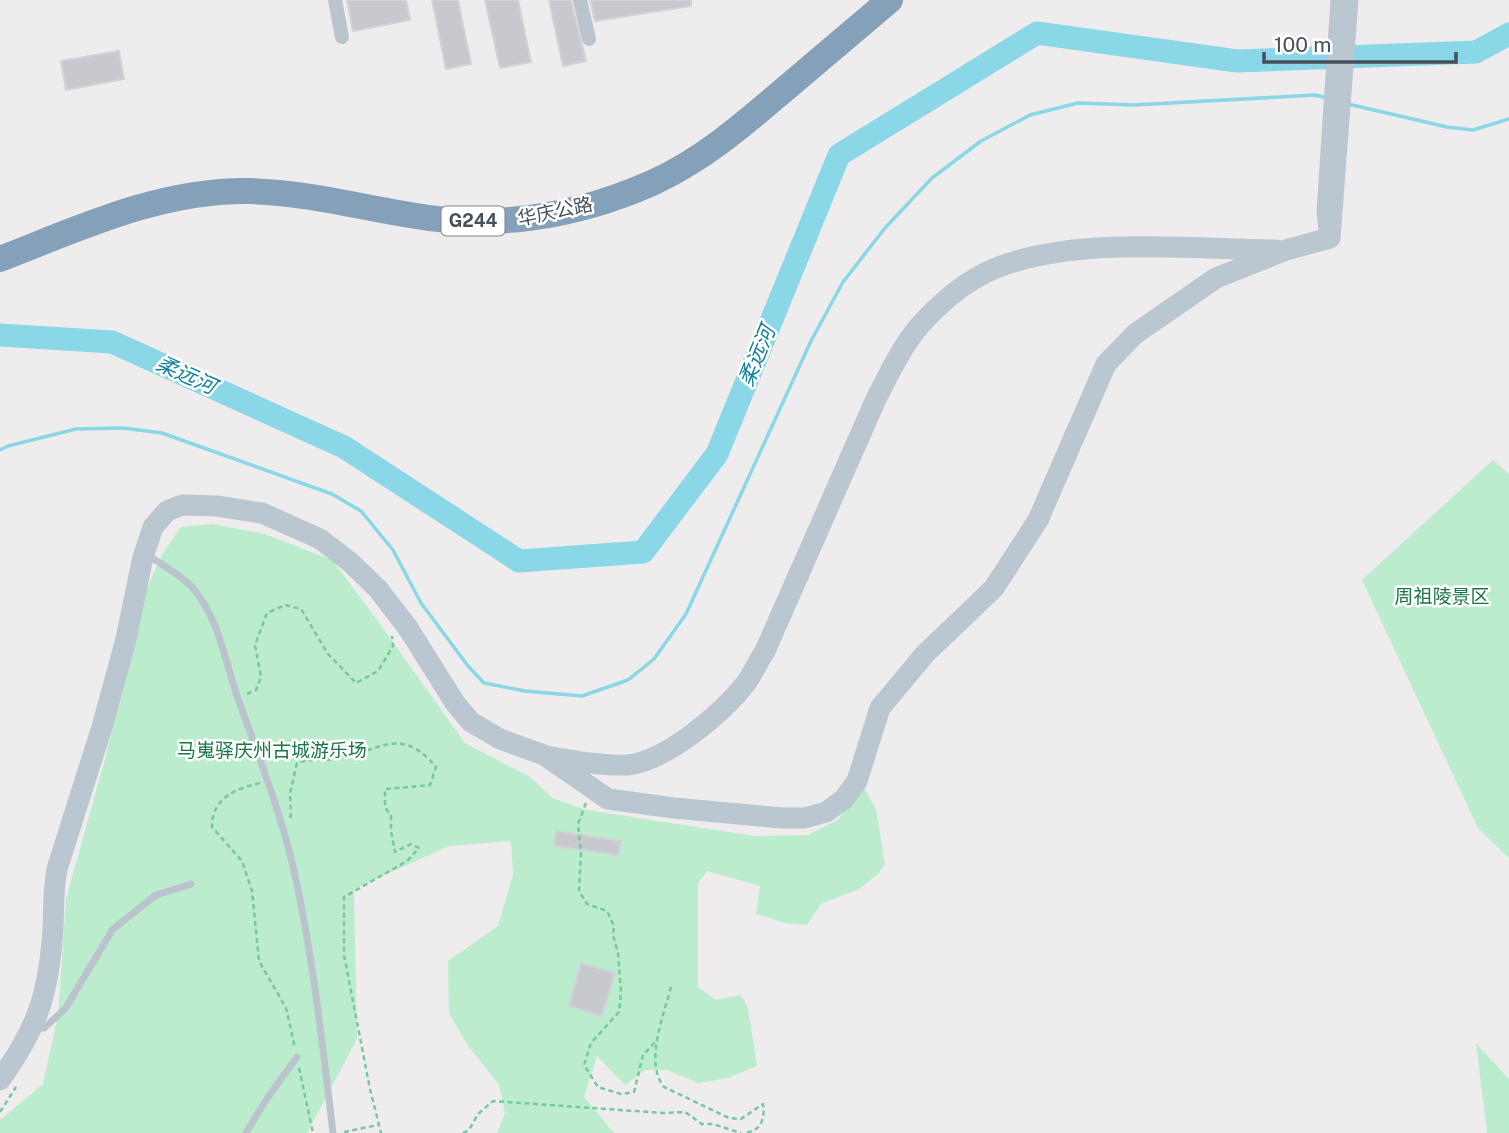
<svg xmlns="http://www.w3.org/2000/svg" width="1509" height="1133" font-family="'Public Sans','Noto Sans SC',sans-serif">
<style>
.green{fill:#bbeccd}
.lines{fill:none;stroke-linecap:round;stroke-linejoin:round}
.stream{stroke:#8ad7e8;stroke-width:3.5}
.river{stroke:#8ad7e8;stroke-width:23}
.building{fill:#c7c9cf;stroke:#d1d3d8;stroke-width:2}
.path{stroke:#75c99d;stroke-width:2.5;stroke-dasharray:5 3.5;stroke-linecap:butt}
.lane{stroke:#bbc4cc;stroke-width:7}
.street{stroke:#bbc4cc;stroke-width:14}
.secondary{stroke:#bac6d0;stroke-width:21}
.highway{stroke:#85a1ba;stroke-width:26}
.labels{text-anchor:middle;stroke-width:5;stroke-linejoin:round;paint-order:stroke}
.shield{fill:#fff;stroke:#7e848b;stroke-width:2}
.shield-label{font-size:18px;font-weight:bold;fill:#465059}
.street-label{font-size:19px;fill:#465059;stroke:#fff}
.park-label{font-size:19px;fill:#197746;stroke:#fff}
.water-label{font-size:21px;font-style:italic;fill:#11819a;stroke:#fff}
</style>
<rect width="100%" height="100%" fill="#efeced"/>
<path class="green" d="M1493 460 1509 474V858L1478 828 1362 580Z
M212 524 265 534 332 560 375 617 465 743 530 777 552 798 587 810 754 836 808 835 839 819 862 784 876 809 885 864 878 874 859 889 821 904 807 925 785 923 756 914 760 886 707 871 698 883V987L716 1000 741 995 748 1008 757 1066 728 1078 698 1083 667 1070H645L625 1085 597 1056 584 1097 614 1133H497L505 1113 499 1085 469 1047 449 1014 448 961 498 926 513 875 511 841 449 846 354 889 357 1039 307 1133H0V1120L43 1084 58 1015 66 899 105 759 146 590 163 553 181 527Z
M1476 1043 1509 1079V1133H1487Z"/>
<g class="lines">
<path class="stream" d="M1348 104 1447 127 1473 130 1509 119
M0 450 8 446 76 429 123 428 162 433 332 494 361 511 393 550 421 603 468 666 484 683 525 691 582 696 628 680 654 659 686 614 811 341 843 282 885 228 932 178 981 141 1030 115 1078 103 1134 105 1315 95 1327 98"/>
<path class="river" d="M0 335 112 342 344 447 519 561 643 552 717 454 839 155 1037 33 1237 61 1476 52 1509 34"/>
</g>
<path class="building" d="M347 0H406L410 20 353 31Z
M432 0H458L471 64 446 69Z
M485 0H518L531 62 500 68Z
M549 0H571L586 61 563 66Z
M590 0H691V6L595 21Z
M119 51 124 79 66 90 61 61Z
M556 831 621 841 619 855 554 846Z
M581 963 615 973 602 1016 569 1006Z"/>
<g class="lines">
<path class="path" d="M247 694 256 690 261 677 255 645 267 613 285 605 301 609 328 654 356 683 378 671 393 646 392 636
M260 783C235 789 212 798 212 827L242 861 252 891 259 961 286 1008 295 1048
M586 803 578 824 581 854 579 891 587 904 607 911 614 926 613 935 618 953 621 992 619 1012 591 1043 584 1065 598 1087 621 1094 634 1092 643 1055 658 1039
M290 818 291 815 290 794 297 763C310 758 322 761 335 759 379 752 400 724 436 767L430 785 385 789V807L391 816V831L395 852 411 844 419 848 407 861 344 897V955L370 1089 381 1133
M671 987C664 1015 644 1062 664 1087L729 1118 741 1119 763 1104C765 1119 762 1131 744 1133
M299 1068 313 1133
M0 1112 16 1087
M344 1132 378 1125
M463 1133 469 1130 478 1114 493 1101 663 1113 685 1112 702 1124H713L741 1133"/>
<path class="lane" d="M148 555C162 565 179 574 191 586 218 616 224 656 236 693 258 755 283 817 296 880 314 964 323 1049 333 1133
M36 1028H44L65 1009 113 929 156 895 191 884
M246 1133 268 1097 297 1057"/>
<path class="street" d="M335 0 342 37
M580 0 589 39"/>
<path class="secondary" d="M1341 0 1327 212 1330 238 1348 0
M552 757C577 761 602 766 627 765 665 762 723 713 746 683 753 674 758 661 765 651L876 399C888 376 900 350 916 330 937 305 966 280 996 268 1077 236 1191 249 1277 250
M0 1080C38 1027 49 993 53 928 54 908 53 889 57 869L102 727 126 639 143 557 153 527 167 511 182 505 217 506 262 513 320 539 350 562 378 589 408 628 455 703 471 722 500 739 544 755 608 799 674 808 782 818H805L826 812 844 799 857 781 880 708 925 654 994 588 1038 520 1106 364 1135 334 1216 278 1286 250 1330 238"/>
<path class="highway" d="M0 259C80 228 160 190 248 191 302 192 356 206 410 215 492 230 575 217 652 183 703 160 744 124 785 89 820 59 855 30 890 0"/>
</g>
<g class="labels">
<rect class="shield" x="441.5" y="206.5" width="63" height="29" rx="5"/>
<g class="shield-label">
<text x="473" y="227">G244</text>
</g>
<g class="street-label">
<text transform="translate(555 211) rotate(-12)" y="7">华庆公路</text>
</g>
<g class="park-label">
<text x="1442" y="603">周祖陵景区</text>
<text x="272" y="757">马嵬驿庆州古城游乐场</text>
</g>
<g class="water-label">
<text transform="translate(757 356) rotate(-68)" y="7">柔远河</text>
<text transform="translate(186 375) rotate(24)" y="7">柔远河</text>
</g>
</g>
<path d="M1264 52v10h192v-10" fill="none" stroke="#465059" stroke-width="3.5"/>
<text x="1274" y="52" font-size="21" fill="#465059" stroke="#ffffff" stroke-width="5" paint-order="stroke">100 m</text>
</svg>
